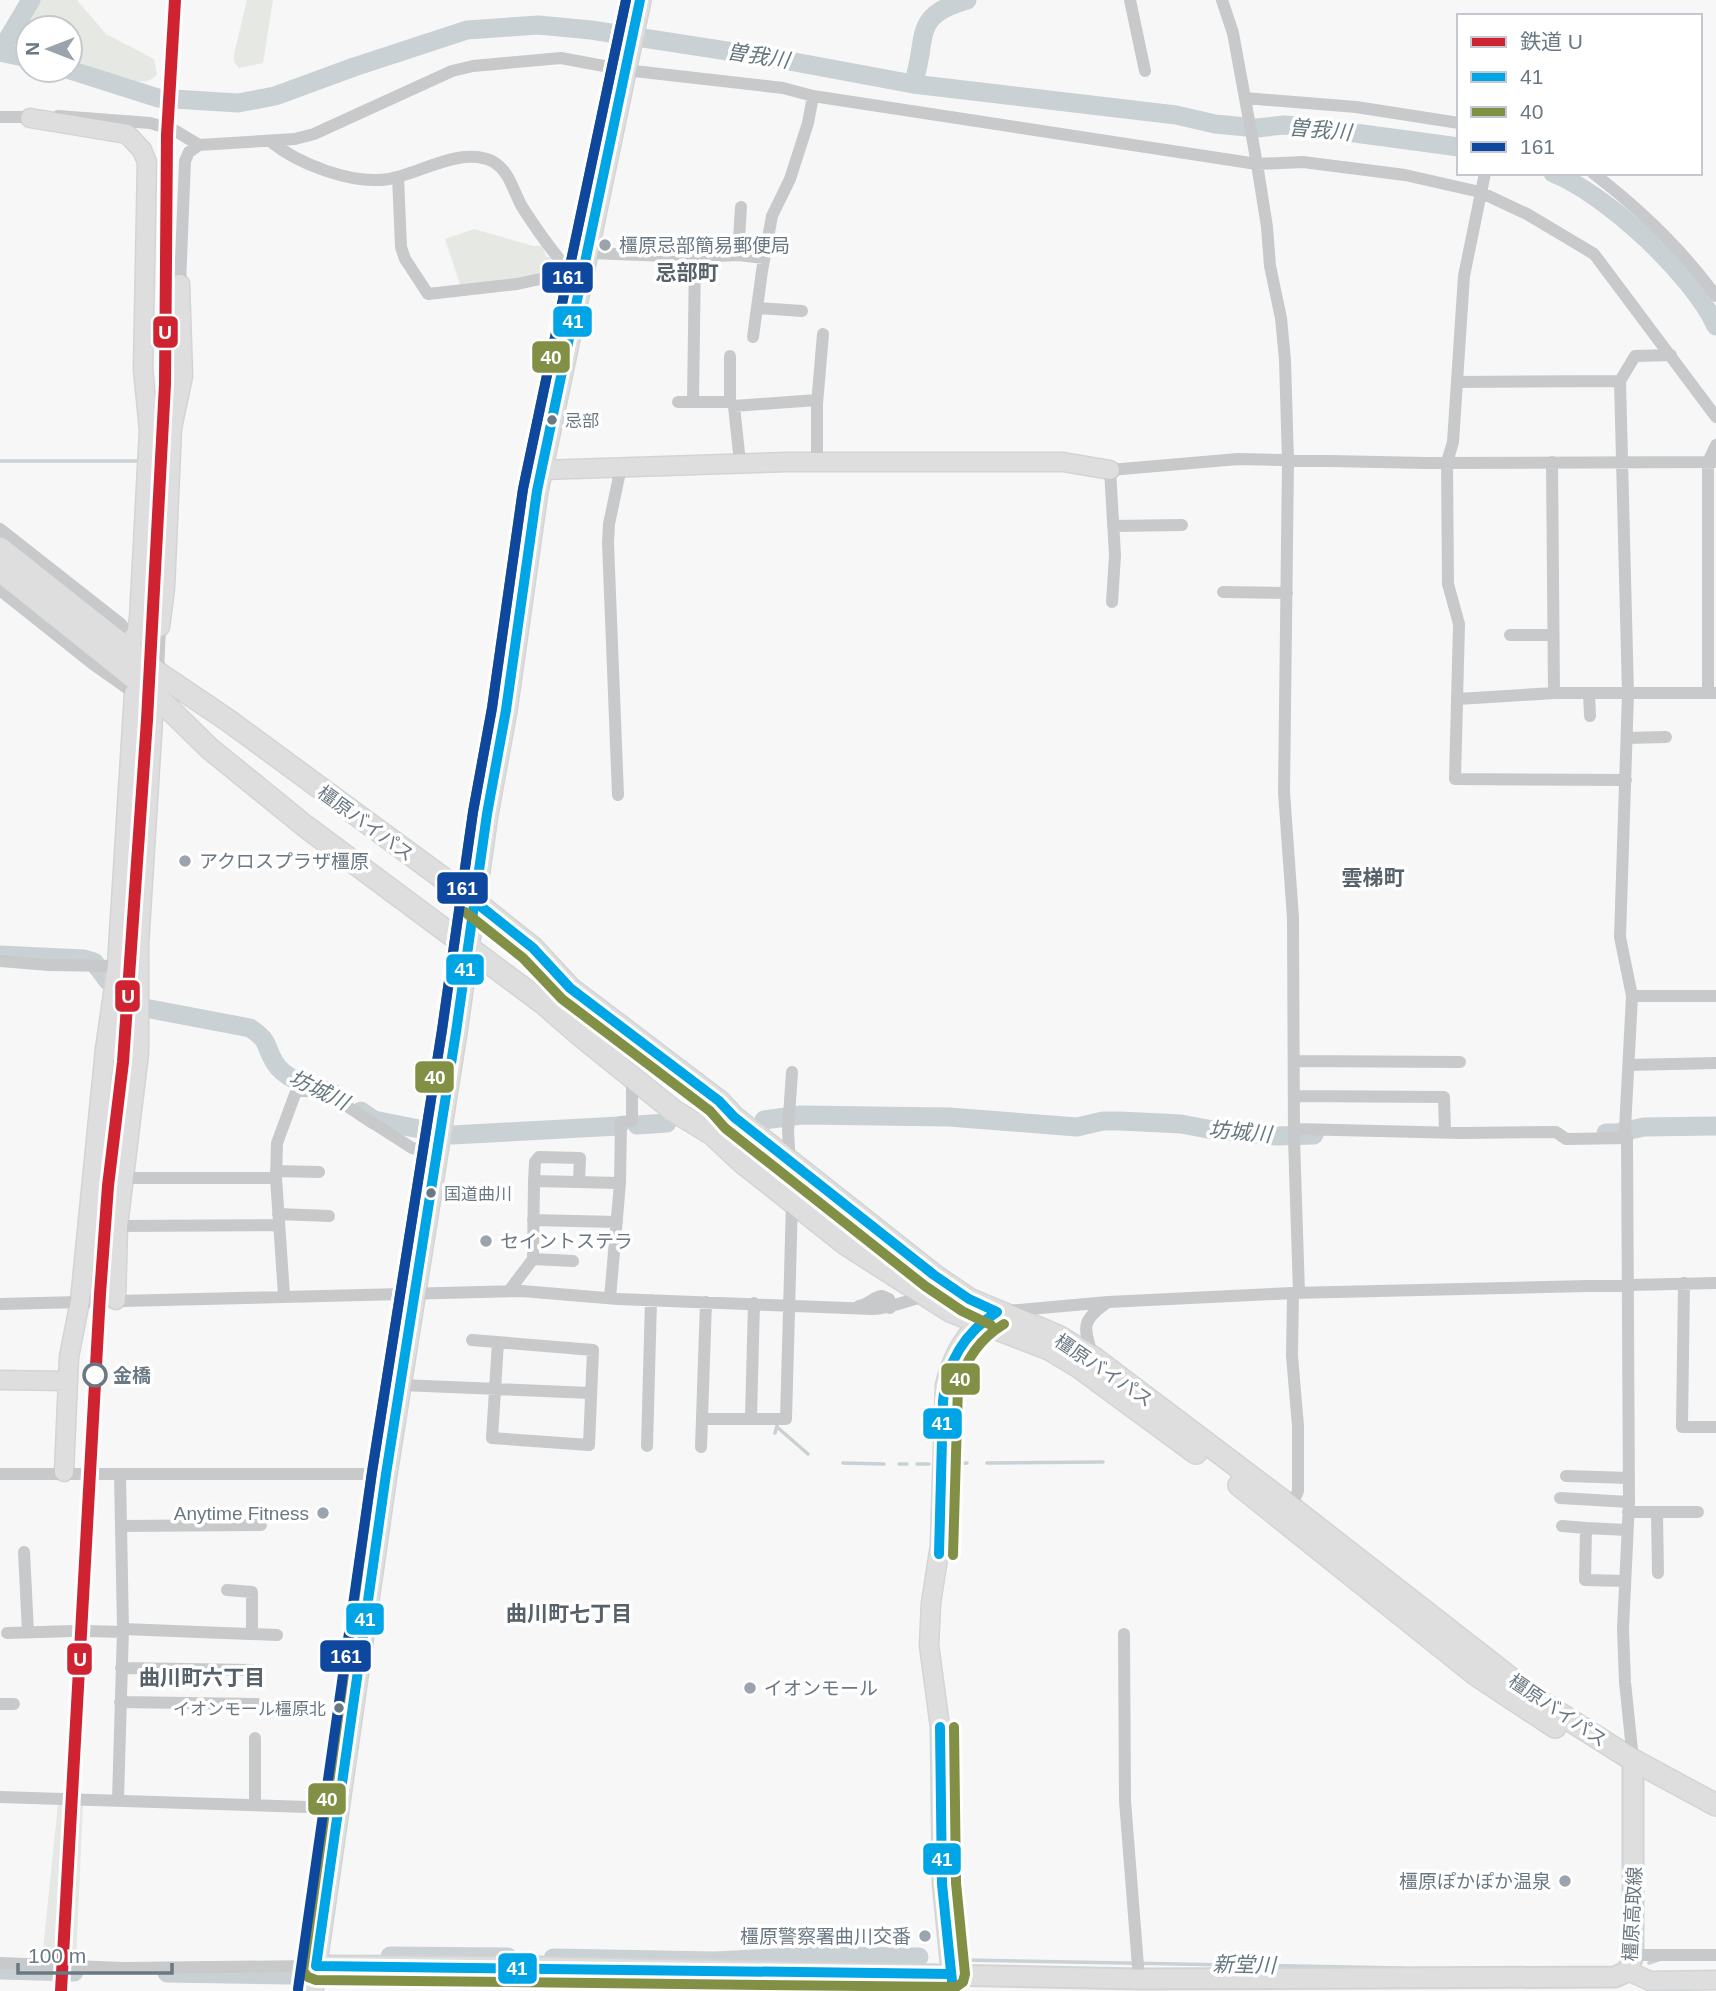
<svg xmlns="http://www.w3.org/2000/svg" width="1716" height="1991" font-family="Arial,'Noto Sans JP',sans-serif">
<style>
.green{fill:#e6e8e4}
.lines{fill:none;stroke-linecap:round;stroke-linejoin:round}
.stream{stroke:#cad1d4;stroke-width:3.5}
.river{stroke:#cad1d4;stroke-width:19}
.secondary-casing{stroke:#d3d4d5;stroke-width:21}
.primary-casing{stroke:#d2d3d4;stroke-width:23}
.highway-casing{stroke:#d3d4d4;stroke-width:24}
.street{stroke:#c8c9ca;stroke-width:12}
.secondary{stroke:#dedede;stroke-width:18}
.primary{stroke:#dedede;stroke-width:19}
.highway{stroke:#dedede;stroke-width:21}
.bus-1-casing{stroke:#fff;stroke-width:16}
.bus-2-casing{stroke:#fff;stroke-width:16}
.bus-3-casing{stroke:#fff;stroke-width:16}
.bus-1{stroke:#00a5e6;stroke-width:10}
.bus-2{stroke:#829046;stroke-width:10}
.bus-3{stroke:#0e479e;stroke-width:10}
.rail-1-casing{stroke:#fff;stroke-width:18}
.rail-1{stroke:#d02332;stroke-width:12}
.poi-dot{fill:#9ba4ac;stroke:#fff;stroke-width:2.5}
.bus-dot{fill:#6a7884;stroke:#fff;stroke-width:2.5}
.stop-dot{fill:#fff;stroke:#6a7884;stroke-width:3.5}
.labels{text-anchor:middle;stroke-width:7;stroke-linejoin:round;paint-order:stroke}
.bus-label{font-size:17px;fill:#6a7884;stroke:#fff;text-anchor:start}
.poi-label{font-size:19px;fill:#6a7884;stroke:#fff;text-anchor:start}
.street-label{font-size:19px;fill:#6a7884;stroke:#fff}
.stop-label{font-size:19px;font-weight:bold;fill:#6a7884;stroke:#fff;text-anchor:start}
.water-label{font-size:21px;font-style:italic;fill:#66787f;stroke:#fff}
.neighbourhood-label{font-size:21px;font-weight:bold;fill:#57616a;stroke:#fff}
.line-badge{stroke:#fff;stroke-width:2.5}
.badge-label{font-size:19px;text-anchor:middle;font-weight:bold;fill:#fff}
</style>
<rect width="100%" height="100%" fill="#f7f7f7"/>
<path class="green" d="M40 0H77L106 34 154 59 157 75C154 77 151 80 147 81 128 85 86 67 70 57V28H28V34L25 33 26 25Z
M247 0H273L263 63 239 68 234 62V54Z
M474 229 533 246H543L546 257H555L558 279 464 296 445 239Z
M58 1804 66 1805 58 1960 42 1959Z
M75 1805H83L76 1960H67Z"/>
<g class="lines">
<path class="stream" d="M0 461H139
M777 1427 808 1454
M775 1433 778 1422
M843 1463 884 1464
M987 1463 1103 1462
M899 1464H907
M917 1464H929
M952 1464 967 1463
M965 1960 1401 1968
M1649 1963 1658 1960"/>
<path class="river" d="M0 52 31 0
M0 52 28 58
M70 70 158 98 238 103 275 96 354 67 467 30 538 25 591 30 773 58 913 84 1176 115 1215 124 1257 128 1284 125 1310 127 1459 147
M913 84C929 37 910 16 967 0
M1553 173C1606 194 1692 274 1716 326
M0 955 84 959 94 962 108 981
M121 997 132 1003
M145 1008 250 1028C272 1043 263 1044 275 1063 287 1082 313 1086 333 1093
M361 1111 374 1120 429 1131
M764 1120 801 1115 949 1117 1077 1127 1103 1121H1120L1181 1124 1213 1130 1277 1136 1314 1135
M637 1125 667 1123
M1606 1133H1617L1644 1127 1716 1126
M452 1135 619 1126
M390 1956 508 1957
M553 1958 715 1961 813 1956 919 1957
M0 1970 74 1972
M167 1973 292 1975"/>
<g class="secondary-casing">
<path id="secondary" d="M30 118 127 134 142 150 147 162 143 369 149 430 139 619 136 634 126 647
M542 470 787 462H1063L1110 470
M160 627 165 588 172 428 183 376 180 284
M105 1049 139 1053
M116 1300 118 1226 139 1053V945L155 687
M0 1380 68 1381
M64 1472 69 1357 80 1301 105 1049 117 966 134 693
M1628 1971 1650 1981 1716 1980
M951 1974 942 1884 940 1727 929 1645 931 1603 940 1545 945 1385C951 1359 965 1330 989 1316"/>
</g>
<g class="primary-casing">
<path id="primary" d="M316 1966 539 1967 1139 1979 1615 1977 1628 1971 1633 1955V1760"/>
</g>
<g class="highway-casing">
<path id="highway" d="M0 548 158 673 229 721 474 901 533 948 570 988 719 1101 734 1117 934 1275 969 1299 1058 1336 1094 1358 1291 1507 1541 1702 1633 1760 1716 1805
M0 571 154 694 209 748 305 826 543 1003 581 1036 674 1111 712 1134 743 1163 847 1245 950 1311 1049 1349 1079 1367 1196 1453
M1239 1485 1475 1674 1555 1727
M312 1991 386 1474 456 1032 487 814 506 710 537 491 640 0"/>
</g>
<path class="street" d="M1130 0 1145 71
M1222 0 1233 33 1257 164 1267 227 1270 266 1281 318 1285 360 1288 461 1284 792 1293 918 1294 1139 1299 1293
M1245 98 1356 107 1459 123
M58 116 150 123 174 130 199 145
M0 117H36
M270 141C298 164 352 185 389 179 419 174 461 146 492 161 509 170 513 190 521 205 529 218 561 266 573 272 576 274 580 274 583 274
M1485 173 1464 276 1453 442 1447 462 1448 584 1459 624 1455 779 1626 780
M1593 173C1640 209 1681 248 1716 296
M398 177 401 247 405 259 428 294 517 284 573 272
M589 253 695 257 738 255 764 258
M738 255 741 207
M180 284 185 161 189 152 199 145 295 139 314 134 452 71 473 66 561 58 625 70 783 88 813 96 1257 164 1303 162 1405 175 1480 192 1527 214 1594 254 1716 417
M757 308 802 311
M753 337 762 271 772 216 790 179 808 123 813 96
M730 356V402
M1457 382 1620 381
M146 396H179
M678 402H730L734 406 740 463
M693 402 695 257
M734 406 817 400
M817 462V404L823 334
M1552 462 1554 693
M1113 526 1182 525
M0 529 121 624 132 641
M0 590 93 664 134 693 137 685
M1223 592 1287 593
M1112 602 1115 555 1110 470 1238 459 1426 463 1716 462
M1510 635H1553
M158 673 160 627
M1589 693 1590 716
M1708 693V462L1716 445
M1458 699 1554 693H1716
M1627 738 1666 737
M618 795 608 543 609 524 621 467
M0 961 49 965 117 966
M1632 996H1716
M113 1005 139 1014
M1294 1061 1460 1062
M1629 1065 1716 1063
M1294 1096 1444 1097 1445 1132
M1295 1129 1461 1133 1556 1132 1566 1139 1627 1138
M276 1171 319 1172
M124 1178H276
M534 1181 535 1162 539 1157 580 1158 579 1182
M278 1214 329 1216
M533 1220 617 1222
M118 1226 279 1225
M533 1259 534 1181 620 1183
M1684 1283 1682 1427H1716
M509 1291 533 1259 573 1261
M284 1295 276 1178 277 1143 297 1089 331 1096 412 1148 437 1152
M610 1298 620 1183 621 1122 632 1121V1077
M0 1304 522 1291 618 1299 873 1309C892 1308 909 1299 928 1296
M859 1306C870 1304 873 1297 882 1296L889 1299 890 1308
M1007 1311 1108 1302 1293 1293 1716 1283
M472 1340 593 1350 589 1445 492 1438 498 1342
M1093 1357C1085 1330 1079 1322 1105 1304
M401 1385 591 1393
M751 1417 754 1303
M702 1419H786L792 1202 788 1131 792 1072
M647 1446 651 1300
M701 1447 706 1302
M0 1474H386
M1566 1476 1629 1478
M1560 1498 1629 1502
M1291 1507 1298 1491V1426L1292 1356 1293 1293
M1628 1512H1698
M1657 1512 1658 1573
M121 1526 261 1525
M1562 1526 1586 1528
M24 1552 28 1632
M1625 1581 1585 1580 1586 1528 1627 1530
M227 1590 252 1592V1634
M123 1629 277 1635
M88 1631 123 1632
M7 1633 74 1631
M1124 1634 1125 1801 1139 1979
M121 1668 252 1670
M120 1702 257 1704
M0 1704H14
M255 1738V1805
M1633 1760 1625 1682 1623 1629 1629 1502 1627 1138 1625 1129 1632 996 1620 937 1628 694 1620 381 1635 356 1671 355
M0 1797 338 1808
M118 1800 123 1629 120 1474
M1633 1955H1716
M0 1963 123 1968 316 1966"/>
<use href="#secondary" class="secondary"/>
<use href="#primary" class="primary"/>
<use href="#highway" class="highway"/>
<g class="bus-1-casing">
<path id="bus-1" d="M640 0 537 491 506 710 487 814 456 1032 386 1474 316 1966 951 1974
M474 901 533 948 570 988 719 1101 734 1117 934 1275 969 1299 997 1312
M939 1554 943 1401C946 1363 965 1332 997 1312
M940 1727 942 1884 953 1991"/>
</g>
<g class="bus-2-casing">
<path id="bus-2" d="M626 0 523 489 492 708 473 812 442 1030 372 1472 303 1971 308 1977 316 1980 956 1987 963 1982 965 1974 956 1883 954 1727
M465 912 523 958 562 999 710 1111 725 1128 925 1286 962 1311 991 1325
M953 1555 958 1387C965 1360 981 1338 1004 1324"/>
</g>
<g class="bus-3-casing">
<path id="bus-3" d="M298 1989 372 1472 442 1030 473 812 492 708 523 489 626 0"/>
</g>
<use href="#bus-1" class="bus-1"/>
<use href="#bus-2" class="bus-2"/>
<use href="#bus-3" class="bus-3"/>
<g class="rail-1-casing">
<path id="rail-1" d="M61 1991 100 1294 108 1186 123 1062 147 720 165 384 167 135 175 0"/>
</g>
<use href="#rail-1" class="rail-1"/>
</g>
<g class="poi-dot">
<circle cx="605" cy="245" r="7"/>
<circle cx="185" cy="861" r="7"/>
<circle cx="486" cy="1241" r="7"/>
<circle cx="323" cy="1513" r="7"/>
<circle cx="750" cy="1688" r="7"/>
<circle cx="1565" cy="1881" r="7"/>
<circle cx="925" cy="1936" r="7"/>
</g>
<g class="bus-dot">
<circle cx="552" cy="420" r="6"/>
<circle cx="431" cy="1193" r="6"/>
<circle cx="339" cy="1708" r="6"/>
</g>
<circle class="stop-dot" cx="95" cy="1375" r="11"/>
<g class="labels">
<g class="bus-label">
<text x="565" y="427">忌部</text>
<text x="444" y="1200">国道曲川</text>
<text x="326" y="1715" text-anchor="end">イオンモール橿原北</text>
</g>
<g class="poi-label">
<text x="619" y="252">橿原忌部簡易郵便局</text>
<text x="199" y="868">アクロスプラザ橿原</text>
<text x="500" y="1248">セイントステラ</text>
<text x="309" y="1520" text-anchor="end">Anytime Fitness</text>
<text x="764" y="1695">イオンモール</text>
<text x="1551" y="1888" text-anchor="end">橿原ぽかぽか温泉</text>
<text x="911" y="1943" text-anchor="end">橿原警察署曲川交番</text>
</g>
<g class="street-label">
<text transform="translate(366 823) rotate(36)" y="7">橿原バイパス</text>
<text transform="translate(1104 1370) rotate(34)" y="7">橿原バイパス</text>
<text transform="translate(1558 1710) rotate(34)" y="7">橿原バイパス</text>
<text transform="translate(1632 1914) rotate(-87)" y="7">橿原高取線</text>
</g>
<g class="stop-label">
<text x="113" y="1382">金橋</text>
</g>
<g class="water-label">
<text transform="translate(758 56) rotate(9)" y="7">曽我川</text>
<text transform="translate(1320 130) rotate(5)" y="7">曽我川</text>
<text transform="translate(319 1090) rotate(26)" y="7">坊城川</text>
<text transform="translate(1240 1132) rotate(5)" y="7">坊城川</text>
<text transform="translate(1244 1965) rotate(1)" y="7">新堂川</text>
</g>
<g class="neighbourhood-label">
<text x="687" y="280">忌部町</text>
<text x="1373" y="885">雲梯町</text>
<text x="569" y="1621">曲川町七丁目</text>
<text x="202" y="1685">曲川町六丁目</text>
</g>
</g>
<g class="line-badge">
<rect x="541" y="261" width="53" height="33" rx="7" fill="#0e479e"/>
<rect x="552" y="305" width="41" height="33" rx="7" fill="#00a5e6"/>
<rect x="152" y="315" width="27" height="34" rx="7" fill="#d02332"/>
<rect x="531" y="340" width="40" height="34" rx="7" fill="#829046"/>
<rect x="436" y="871" width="53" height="34" rx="7" fill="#0e479e"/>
<rect x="445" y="953" width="40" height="33" rx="7" fill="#00a5e6"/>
<rect x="114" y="979" width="27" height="34" rx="7" fill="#d02332"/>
<rect x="414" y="1060" width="41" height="34" rx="7" fill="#829046"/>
<rect x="940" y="1362" width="41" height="34" rx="7" fill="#829046"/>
<rect x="922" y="1407" width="41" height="33" rx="7" fill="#00a5e6"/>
<rect x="345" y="1602" width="40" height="34" rx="7" fill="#00a5e6"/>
<rect x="319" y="1639" width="53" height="34" rx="7" fill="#0e479e"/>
<rect x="66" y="1642" width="27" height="34" rx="7" fill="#d02332"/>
<rect x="307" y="1782" width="40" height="34" rx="7" fill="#829046"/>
<rect x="922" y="1842" width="40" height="34" rx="7" fill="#00a5e6"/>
<rect x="497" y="1952" width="41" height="33" rx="7" fill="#00a5e6"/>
</g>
<g class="badge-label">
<text x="568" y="284">161</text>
<text x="573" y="328">41</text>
<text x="165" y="339">U</text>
<text x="551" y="364">40</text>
<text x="462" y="895">161</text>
<text x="465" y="976">41</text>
<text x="128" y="1003">U</text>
<text x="435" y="1084">40</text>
<text x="960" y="1386">40</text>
<text x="942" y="1430">41</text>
<text x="365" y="1626">41</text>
<text x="346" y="1663">161</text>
<text x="80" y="1666">U</text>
<text x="327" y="1806">40</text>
<text x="942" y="1866">41</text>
<text x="517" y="1975">41</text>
</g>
<rect x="1457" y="14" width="245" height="161" fill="#ffffff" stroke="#c3c9ce" stroke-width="2"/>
<rect x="1471" y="37" width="35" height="10" fill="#d02332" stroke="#c3c9ce" stroke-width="2"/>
<text x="1520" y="49" font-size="21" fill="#6a7884">鉄道 U</text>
<rect x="1471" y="72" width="35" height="10" fill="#00a5e6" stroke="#c3c9ce" stroke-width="2"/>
<text x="1520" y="84" font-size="21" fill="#6a7884">41</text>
<rect x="1471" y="107" width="35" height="10" fill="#829046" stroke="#c3c9ce" stroke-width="2"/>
<text x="1520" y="119" font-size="21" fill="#6a7884">40</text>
<rect x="1471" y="142" width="35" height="10" fill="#0e479e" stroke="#c3c9ce" stroke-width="2"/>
<text x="1520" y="154" font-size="21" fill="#6a7884">161</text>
<g transform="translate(49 49) rotate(270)"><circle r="33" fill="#ffffff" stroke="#c3c9ce" stroke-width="2"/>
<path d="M0-5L12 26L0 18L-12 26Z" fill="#9ba4ac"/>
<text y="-10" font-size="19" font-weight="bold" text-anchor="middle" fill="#6a7884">N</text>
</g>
<path d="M18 1963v10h154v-10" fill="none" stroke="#6a7884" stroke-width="3.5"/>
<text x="28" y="1963" font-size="21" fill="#6a7884" stroke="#ffffff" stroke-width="5" paint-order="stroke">100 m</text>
</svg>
